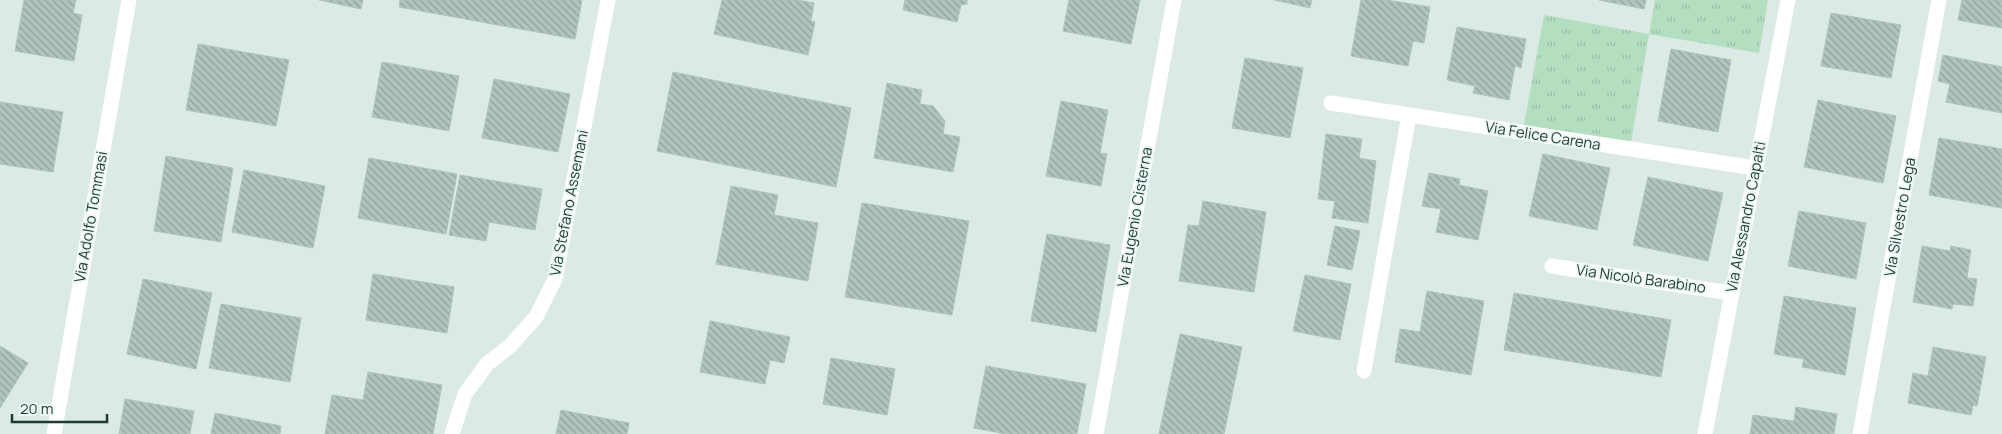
<svg xmlns="http://www.w3.org/2000/svg" width="2002" height="434" font-family="Manrope,sans-serif">
<style>
.grass{fill:url(#grass-tufts)}
.building{fill:url(#building-back-hatch);stroke:#aec4bc}
.lines{fill:none;stroke-linecap:round;stroke-linejoin:round}
.service{stroke:#fff;stroke-width:15}
.minor{stroke:#fff;stroke-width:15}
.labels{text-anchor:middle;stroke-width:4;stroke-linejoin:round;paint-order:stroke}
.street-label{font-size:15px;fill:#1d3a34;stroke:#edf7f2}
</style>
<defs>
<pattern id="grass-tufts" width="24" height="20" patternUnits="userSpaceOnUse" patternTransform="scale(1.25)"><rect width="24" height="20" fill="#b3dec0"/><path d="M3 7l-1-3M5 7V3M7 7l1-3M15 17l-1-3M17 17v-4M19 17l1-3" fill="none" stroke="#9abfa6"/></pattern>
<pattern id="building-back-hatch" width="6" height="6" patternUnits="userSpaceOnUse" patternTransform="scale(1.25)"><rect width="6" height="6" fill="#b1c5be"/><path d="M-1 5l2 2M0 0l6 6M5-1l2 2" fill="none" stroke="#8fa19b"/></pattern>
</defs>
<rect width="100%" height="100%" fill="#dceae5"/>
<path class="grass" d="M1655 0H1768L1759 53 1649 34 1631 143 1524 125 1544 15 1649 34Z"/>
<path class="building" d="M24 0H76L73 13 82 15 74 61 15 51Z
M319 0H363L361 9Z
M400 0H582L575 39 399 7Z
M722 0H798L814 3 811 21 815 22 808 55 714 34Z
M905 0H967V4L961 5 957 22 903 10Z
M1069 0H1140L1131 44 1063 31Z
M1274 0H1312L1310 8Z
M1361 0H1387L1430 7 1424 43 1413 41 1408 66 1351 56Z
M1599 0H1646L1644 9Z
M1962 0H2002V28L1958 20Z
M1831 13 1901 25 1891 78 1821 66Z
M1457 27 1526 39 1521 68 1515 66 1509 100 1473 93 1475 86 1447 80Z
M198 44 289 60 276 126 186 110Z
M1671 49 1731 60 1718 132 1658 121Z
M1943 55 2002 67V113L1946 102 1950 84 1938 81Z
M1245 58 1303 68 1290 138 1232 128Z
M382 62 459 76 449 131 372 117Z
M673 72 851 108 836 187 657 151Z
M494 79 570 94 558 152 482 138Z
M887 83 922 90 920 104 933 106 945 121 943 134 960 137 953 172 874 158Z
M1818 100 1896 116 1883 183 1804 167Z
M1061 101 1108 110 1100 153 1107 154 1101 186 1046 176Z
M0 102 63 112 53 172 0 164Z
M1326 134 1362 139 1359 158 1376 161 1368 223 1332 218 1335 201 1318 199Z
M1939 138 2002 149V208L1929 195Z
M1543 154 1610 168 1597 230 1529 216Z
M166 156 233 168 221 242 154 231Z
M369 158 457 174 446 234 358 218Z
M244 170 325 186 313 248 232 232Z
M1429 173 1460 179 1459 185 1488 191 1478 240 1436 232 1441 209 1422 206Z
M460 175 542 189 535 230 489 222 486 241 449 235Z
M1648 177 1723 193 1708 261 1633 245Z
M731 186 778 195 774 215 818 223 808 281 716 264Z
M1203 201 1266 212 1254 292 1179 281 1188 225 1199 226Z
M862 203 969 221 952 315 845 297Z
M1799 211 1866 223 1856 279 1788 266Z
M1335 226 1360 231 1352 270 1327 265Z
M1047 234 1110 245 1096 332 1031 321Z
M1922 246 1950 251 1951 246 1971 250 1967 278 1977 279 1973 306 1953 304 1952 309 1913 302Z
M373 274 454 287 447 333 366 320Z
M1305 275 1351 284 1340 340 1293 331Z
M143 279 212 293 196 369 127 354Z
M1427 291 1484 301 1471 375 1395 362 1400 329 1420 332Z
M1514 293 1671 320 1661 377 1504 350Z
M1784 296 1856 308 1845 375 1802 367 1804 359 1774 354Z
M221 304 301 318 290 382 209 368Z
M710 321 790 337 784 363 770 360 765 384 700 372Z
M1180 334 1242 347 1224 434H1159Z
M0 346 28 363 0 408Z
M1933 347 1986 357 1977 406 1973 405 1971 415 1908 403 1913 373 1928 376Z
M831 358 895 369 887 415 823 404Z
M986 366 1086 384 1077 434H1006L974 428Z
M368 372 442 385 433 434H325L332 395 363 400Z
M125 399 194 411 190 434H119Z
M1796 407 1837 414 1834 434H1750L1753 415 1794 421Z
M561 410 629 423 627 434H556Z
M215 413 281 426 280 434H211Z"/>
<g class="lines">
<path class="service" d="M1331 103 1755 168
M1552 266 1731 293
M1364 371 1409 115"/>
<path class="minor" d="M54 434 129 0
M452 434 465 394 487 364 510 346 536 317 555 279 608 0
M1096 434 1174 0
M1705 434 1788 0
M1860 434 1939 0"/>
</g>
<g class="labels">
<g class="street-label">
<text transform="translate(1543 136) rotate(9)" y="5">Via Felice Carena</text>
<text transform="translate(569 203) rotate(-79)" y="5">Via Stefano Assemani</text>
<text transform="translate(91 217) rotate(-80)" y="5">Via Adolfo Tommasi</text>
<text transform="translate(1135 217) rotate(-80)" y="5">Via Eugenio Cisterna</text>
<text transform="translate(1746 217) rotate(-79)" y="5">Via Alessandro Capalti</text>
<text transform="translate(1900 217) rotate(-80)" y="5">Via Silvestro Lega</text>
<text transform="translate(1641 279) rotate(8)" y="5">Via Nicolò Barabino</text>
</g>
</g>
<path d="M12 414v8h95v-8" fill="none" stroke="#1d3a34" stroke-width="2.5"/>
<text x="20" y="414" font-size="15" fill="#1d3a34" stroke="#edf7f2" stroke-width="4" paint-order="stroke">20 m</text>
</svg>
